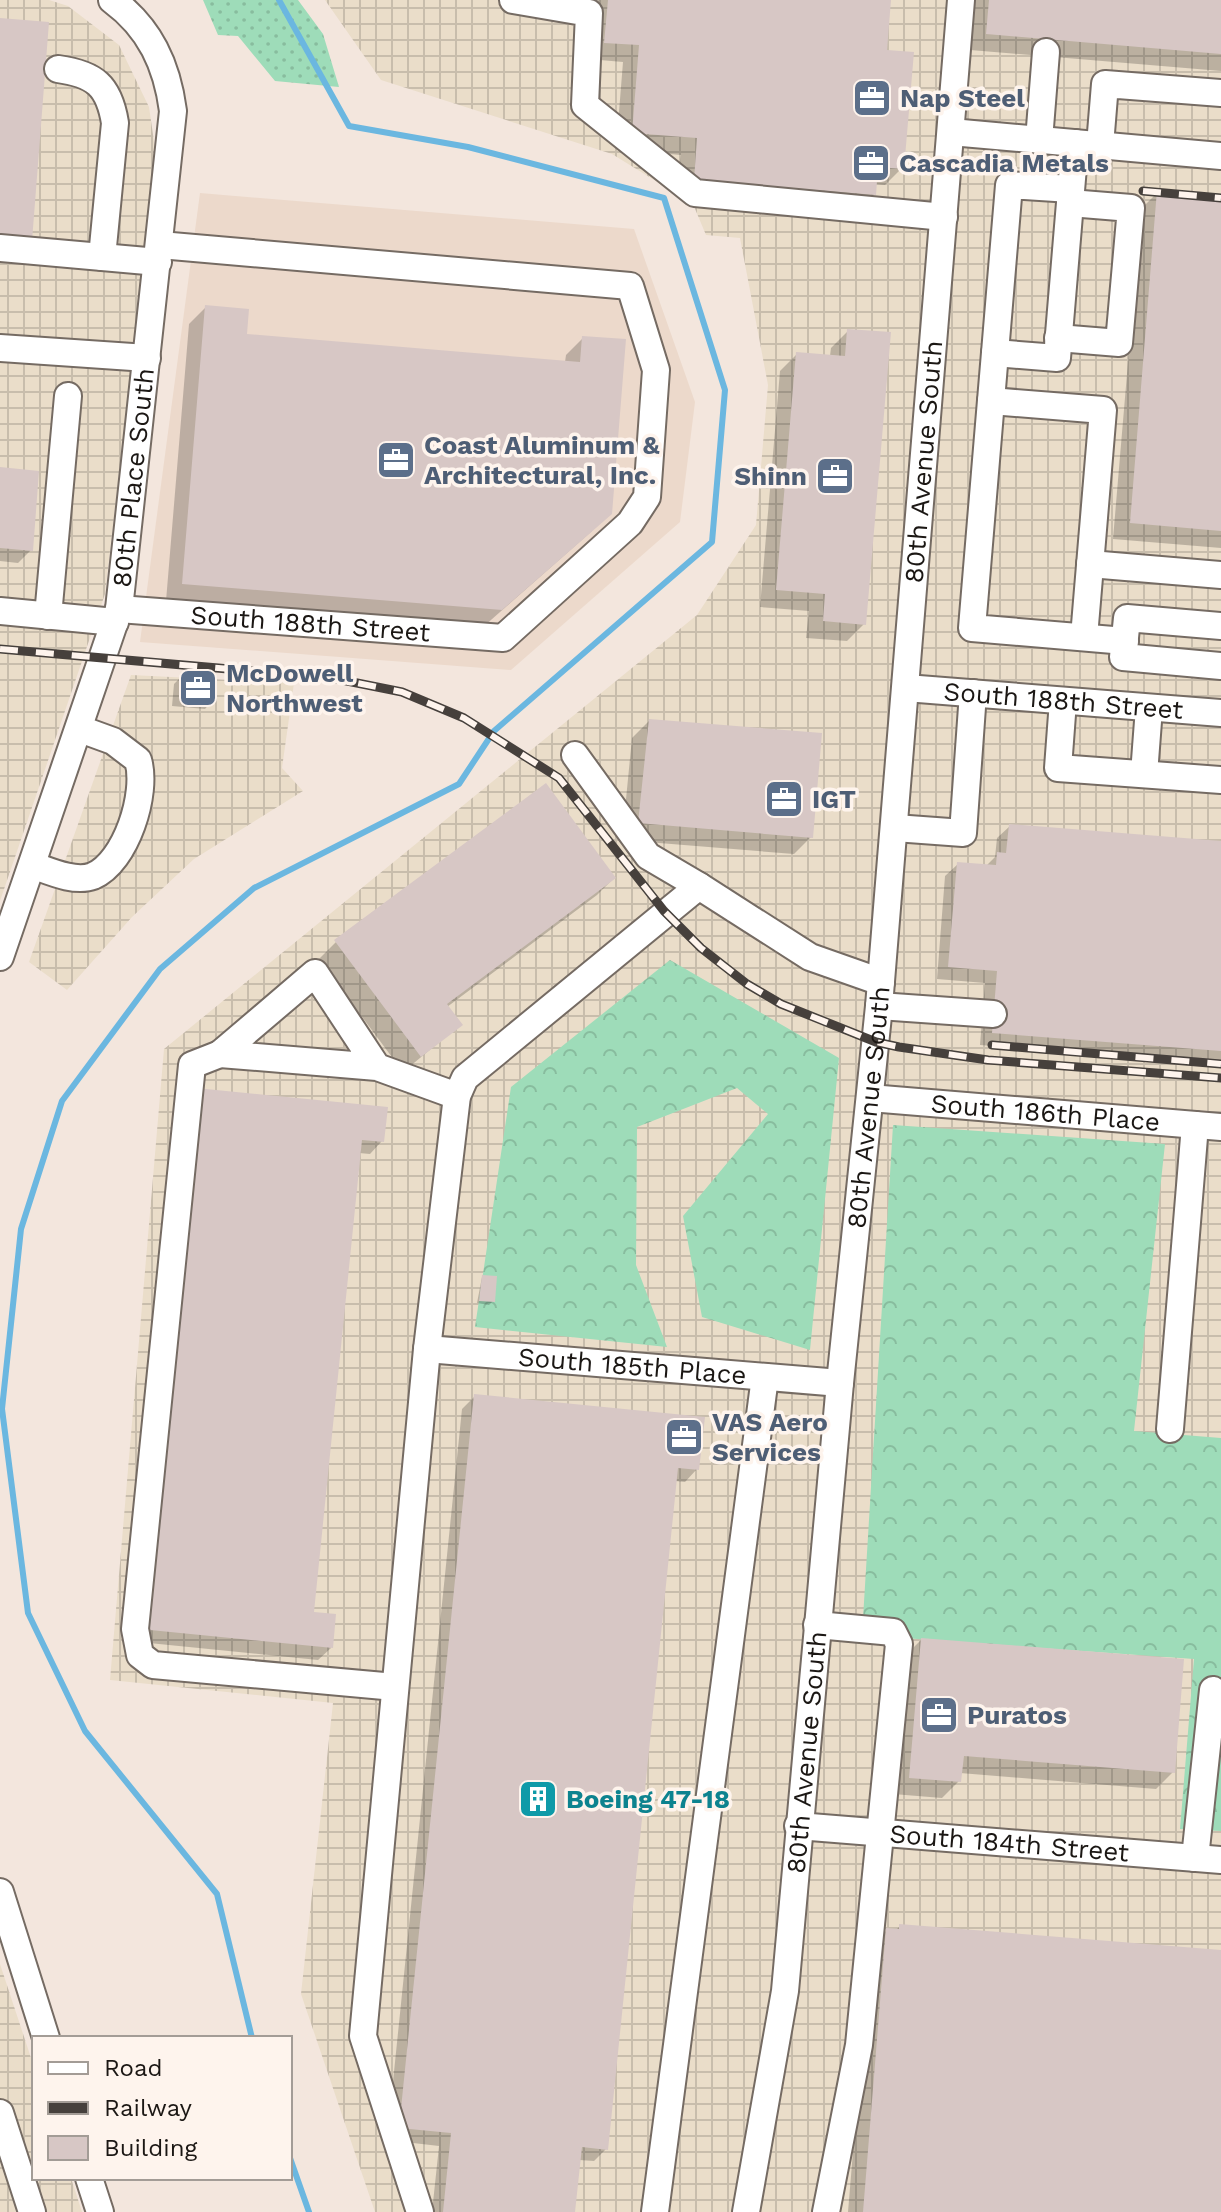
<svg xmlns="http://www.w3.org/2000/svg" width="1221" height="2212" font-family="'Work Sans',sans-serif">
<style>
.built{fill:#ecd9cb}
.industrial{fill:url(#industrial-grid)}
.forest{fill:url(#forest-crowns)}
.park{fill:url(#park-dots)}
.shadow{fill:#0003}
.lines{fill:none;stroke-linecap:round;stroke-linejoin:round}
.stream{stroke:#6bb7e0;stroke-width:6}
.building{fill:#d7c7c5}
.minor-casing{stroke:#756b63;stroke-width:30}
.minor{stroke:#fff;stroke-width:26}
.rail-casing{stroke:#46403c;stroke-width:9}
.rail{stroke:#fef4ed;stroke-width:6;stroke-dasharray:18;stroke-linecap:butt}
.labels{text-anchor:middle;stroke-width:7;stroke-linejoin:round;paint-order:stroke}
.service-label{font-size:26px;font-weight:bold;fill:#4e5e75;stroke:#fef4ed;text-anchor:start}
.street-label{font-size:26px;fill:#1b1714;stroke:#fef4ed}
.culture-label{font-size:26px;font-weight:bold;fill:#0d838f;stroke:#fef4ed;text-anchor:start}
</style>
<defs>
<pattern id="industrial-grid" width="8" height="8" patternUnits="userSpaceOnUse" patternTransform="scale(2)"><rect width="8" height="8" fill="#eaddc9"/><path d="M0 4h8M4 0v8" fill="none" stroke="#c8bdac"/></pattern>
<pattern id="forest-crowns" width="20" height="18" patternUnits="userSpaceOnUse" patternTransform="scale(2)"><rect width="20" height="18" fill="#9edcb9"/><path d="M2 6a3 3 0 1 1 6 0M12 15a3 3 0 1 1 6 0" fill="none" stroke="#88bc9e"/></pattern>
<pattern id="park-dots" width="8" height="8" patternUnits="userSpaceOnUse" patternTransform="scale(2)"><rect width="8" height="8" fill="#9edcb9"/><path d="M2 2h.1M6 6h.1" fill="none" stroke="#88bc9e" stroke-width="1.8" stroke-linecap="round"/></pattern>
</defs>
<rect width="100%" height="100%" fill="#f3e6dd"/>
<path class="built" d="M200 193 634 229 695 402 680 522 511 670 140 642Z"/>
<path class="industrial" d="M0 0H49L68 6 119 45 149 107 156 155 105 594 0 901Z
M325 0H1221V2212H375L301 1994 333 1703 110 1680 164 1049 697 615 756 525 768 385 740 238 706 235 693 204 612 154 381 80Z
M131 675 294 683 282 768 303 791 194 859 132 917 67 990 29 962Z
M0 1964 34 2067V2178H71L82 2212H0Z"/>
<path class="forest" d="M670 960 839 1058 810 1350 702 1317 683 1216 768 1114 737 1088 637 1127 636 1265 667 1347 475 1327 511 1087Z
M893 1125 1165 1144 1134 1431 1221 1438V1831L1180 1829 1194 1659 862 1635Z"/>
<path class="park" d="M203 0H298L323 34 339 87 275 81 238 36 218 35Z"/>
<path class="shadow" d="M593 0H889L885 52 902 168 885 185 875 184 874 195 857 212 677 197 681 155 616 149 623 62 588 59Z
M975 0H1221V71L970 50Z
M1158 192 1221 198V548L1113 539 1141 209Z
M206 307 245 336 565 362 566 355 583 338 592 531 483 627 166 601 189 324Z
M848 331 864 624 847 641 806 638 809 611 760 607 780 371 797 354 830 356 831 348Z
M0 469 31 550 18 563 0 561Z
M182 676 213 700 205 709 172 706 174 684Z
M649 721 811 837 794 854 622 840 632 738Z
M1010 826 1221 843V1064L980 1045 985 983 937 979 945 876 958 864 986 866 995 857 997 838Z
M614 878 597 895 447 1007 460 1025 403 1072 319 959 336 942Z
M184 1103 382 1141 370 1154 359 1153 312 1613 331 1648 318 1660 129 1641Z
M482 1277 493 1301 489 1305 477 1303Z
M475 1396 697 1469 685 1482 675 1481 606 2149 594 2161 579 2160 573 2212H432L439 2146 387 2140 462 1409Z
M921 1640 1173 1772 1156 1789 960 1773 959 1781 942 1798 893 1794 904 1657Z
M900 1926 1221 1952V2212H848L870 1947 887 1930 895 1931Z"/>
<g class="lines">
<path class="stream" d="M252 2038 217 1894 85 1731 28 1613 2 1409 21 1229 62 1101 160 969 254 888 459 784 494 731 712 542 725 390 664 198 468 147 349 126 279 0
M290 2158 309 2212"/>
</g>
<path class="building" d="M608 0H891L887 50 914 52 904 169 878 167 876 195 694 180 697 138 632 133 639 45 604 43Z
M989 0H1221V54L986 34Z
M0 18 49 22 32 241 0 238Z
M1157 190 1221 196V531L1130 523Z
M205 305 249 309 247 334 580 362 582 336 626 339 612 514 502 610 182 584Z
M847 329 891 332 866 625 823 621 825 594 776 590 796 352 845 356Z
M0 467 39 471 33 551 0 548Z
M182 674 217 677 215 701 180 699Z
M649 719 822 733 813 838 638 823Z
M546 783 616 878 447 1004 463 1025 421 1057 334 940Z
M1009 824 1221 841V1051L992 1033 997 971 948 967 957 862 996 865 997 852 1006 853Z
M196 1088 388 1107 384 1142 362 1140 314 1612 336 1614 333 1648 140 1629Z
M482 1275 497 1276 495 1302 479 1301Z
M474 1394 705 1417 699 1470 678 1468 608 2150 582 2147 575 2212H443L451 2133 399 2128Z
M921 1638 1184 1659 1175 1773 964 1756 961 1782 909 1778Z
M899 1924 1221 1950V2212H863L886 1928 899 1929Z"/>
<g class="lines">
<g class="minor-casing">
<g id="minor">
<path d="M513 0 589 13 585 105 695 193 944 217"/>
<path d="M58 69C94 74 109 85 115 123L102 257"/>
<path d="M951 132 1221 156"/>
<path d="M1039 140 1046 52"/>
<path d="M1100 145 1105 84 1221 93"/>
<path d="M1071 189 1009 185 972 628 1125 641"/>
<path d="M0 248 158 262"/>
<path d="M1058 338 1119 343 1131 208 1070 203"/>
<path d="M0 348 147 358"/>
<path d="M995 353 1057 358 1075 143"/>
<path d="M991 401 1103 410 1084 637"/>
<path d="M1090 564 1221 575"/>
<path id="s1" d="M119 609 503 638 630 523 647 497 656 370 630 286 160 245"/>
<path d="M0 611 115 622"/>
<path d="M48 616 68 396"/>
<path d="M1221 626 1127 618 1123 657 1221 666"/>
<path id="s2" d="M906 688 1221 713"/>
<path d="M1063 701 1058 768 1221 780"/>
<path d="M575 755 648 856 699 886"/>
<path d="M1144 774 1149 708"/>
<path d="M895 828 963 833 973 693"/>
<path d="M32 865C49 871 75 883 93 876 126 862 148 793 138 760L113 741 80 729"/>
<path id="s3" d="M0 957 119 609 173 111C167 65 150 28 112 0"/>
<path d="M879 1006 993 1014"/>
<path d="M220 1054 192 1065 135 1629 140 1655 153 1665 395 1687"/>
<path d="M377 1067 220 1054 315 973 377 1067 457 1096"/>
<path id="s4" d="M870 1098 1221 1127"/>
<path id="s5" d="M427 1349 840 1383"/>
<path d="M1170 1429 1195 1125"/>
<path d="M817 1625 893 1632 899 1644 859 2045 826 2212"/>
<path id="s6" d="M798 1826 1221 1860"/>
<path d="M1195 1858 1213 1690"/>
<path d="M0 1892 46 2038"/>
<path d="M0 2113 32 2212"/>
<path d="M89 2178 100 2212"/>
<path d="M420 2212 363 2036 427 1349 457 1096 465 1078 699 886 810 957 881 982"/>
<path d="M655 2212 765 1377"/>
<path id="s7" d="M746 2212 785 1991 840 1383 879 1006 961 0"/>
</g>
</g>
<use href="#minor" class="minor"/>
<g class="rail-casing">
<path id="rail" d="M1143 191 1221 198
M0 649 332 678 402 692 464 718 559 778 664 911 701 948 747 984 781 1004 876 1042 899 1047 988 1060 1221 1078
M992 1045 1221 1064"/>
</g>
<use href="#rail" class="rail"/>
</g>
<defs>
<g id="office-square" transform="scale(2)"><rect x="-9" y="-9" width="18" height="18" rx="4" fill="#5c6f8a" stroke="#fef4ed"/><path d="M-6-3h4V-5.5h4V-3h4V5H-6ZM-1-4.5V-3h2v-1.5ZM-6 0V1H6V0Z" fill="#fff"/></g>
<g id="building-square" transform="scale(2)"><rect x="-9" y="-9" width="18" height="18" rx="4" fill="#0f9aa8" stroke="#fef4ed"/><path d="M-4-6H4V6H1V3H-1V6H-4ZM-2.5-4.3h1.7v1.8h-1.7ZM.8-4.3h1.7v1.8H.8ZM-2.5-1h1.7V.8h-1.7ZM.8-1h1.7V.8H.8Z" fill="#fff"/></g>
</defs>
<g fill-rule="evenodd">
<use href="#office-square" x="872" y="98"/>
<use href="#office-square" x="871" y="163"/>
<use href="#office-square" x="396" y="460"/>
<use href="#office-square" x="835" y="476"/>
<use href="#office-square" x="198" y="688"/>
<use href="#office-square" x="784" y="799"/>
<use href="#office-square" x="684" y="1437"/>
<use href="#office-square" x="939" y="1715"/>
<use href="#building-square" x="538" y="1799"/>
</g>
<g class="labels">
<g class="service-label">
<text x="900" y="107">Nap Steel</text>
<text x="899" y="172">Cascadia Metals</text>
<text x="424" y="454">Coast Aluminum &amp;<tspan x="424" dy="30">Architectural, Inc.</tspan></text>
<text x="807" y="485" text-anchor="end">Shinn</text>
<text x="226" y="682">McDowell<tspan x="226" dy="30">Northwest</tspan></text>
<text x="812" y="808">IGT</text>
<text x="712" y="1431">VAS Aero<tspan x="712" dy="30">Services</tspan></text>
<text x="967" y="1724">Puratos</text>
</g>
<g class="street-label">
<text dy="9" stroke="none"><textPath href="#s7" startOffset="1760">80th Avenue South</textPath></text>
<text dy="9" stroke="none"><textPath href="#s3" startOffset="500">80th Place South</textPath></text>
<text dy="9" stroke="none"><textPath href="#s1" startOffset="192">South 188th Street</textPath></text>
<text dy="9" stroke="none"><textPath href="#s2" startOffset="158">South 188th Street</textPath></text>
<text dy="9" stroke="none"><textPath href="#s7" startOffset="1112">80th Avenue South</textPath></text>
<text dy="9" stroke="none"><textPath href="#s4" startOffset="176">South 186th Place</textPath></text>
<text dy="9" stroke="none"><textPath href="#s5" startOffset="206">South 185th Place</textPath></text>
<text dy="9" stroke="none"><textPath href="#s7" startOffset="464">80th Avenue South</textPath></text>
<text dy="9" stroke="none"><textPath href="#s6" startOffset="212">South 184th Street</textPath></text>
</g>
<g class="culture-label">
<text x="566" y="1808">Boeing 47-18</text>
</g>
</g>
<rect x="32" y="2036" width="260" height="144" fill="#fef4ed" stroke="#a39c96" stroke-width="2"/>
<rect x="48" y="2062" width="40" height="12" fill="#ffffff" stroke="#a39c96" stroke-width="2"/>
<text x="104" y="2076" font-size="24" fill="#1b1714">Road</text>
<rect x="48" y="2102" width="40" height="12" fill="#46403c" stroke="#a39c96" stroke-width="2"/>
<text x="104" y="2116" font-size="24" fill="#1b1714">Railway</text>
<rect x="48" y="2136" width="40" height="24" fill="#d7c7c5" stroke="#a39c96" stroke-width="2"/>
<text x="104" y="2156" font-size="24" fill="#1b1714">Building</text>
</svg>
